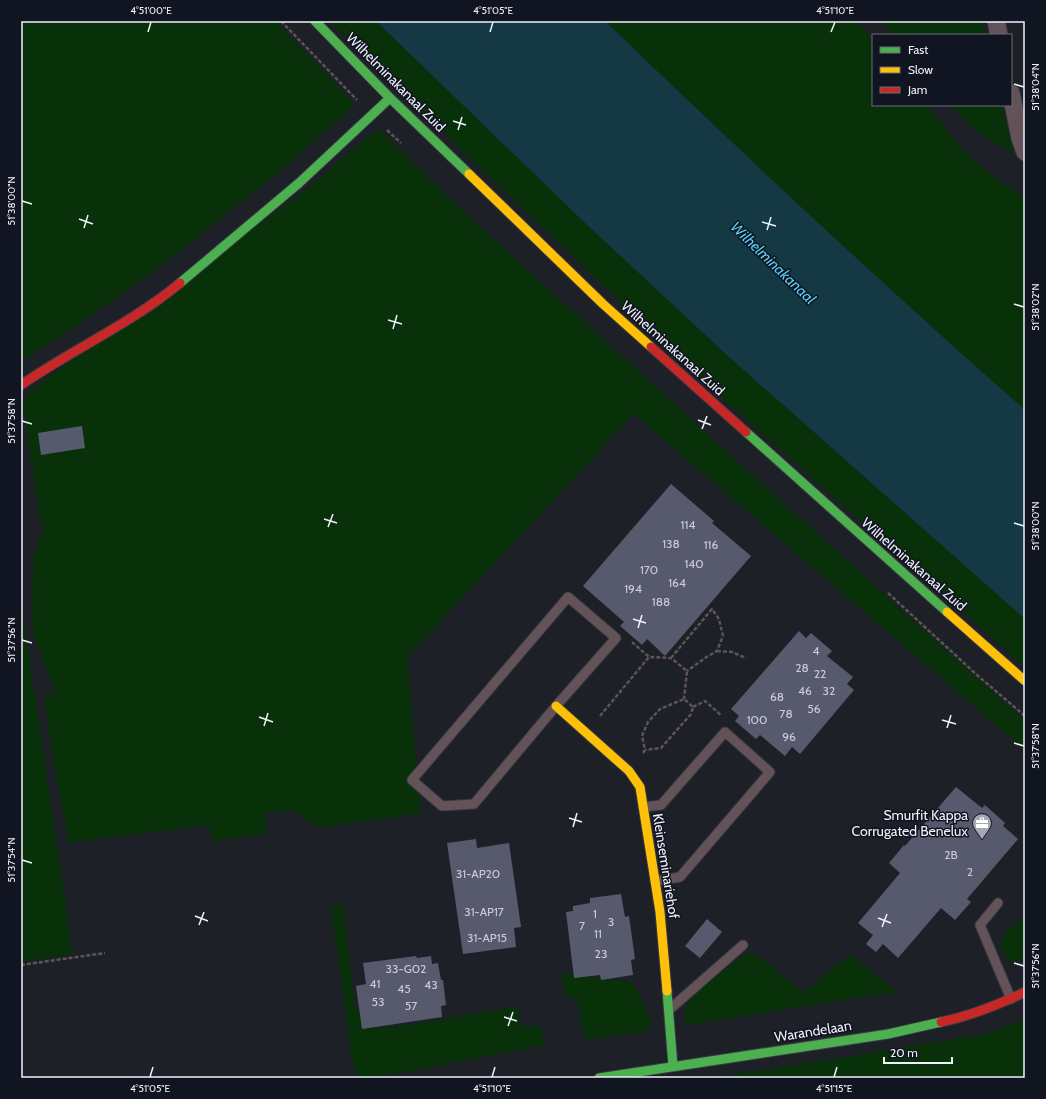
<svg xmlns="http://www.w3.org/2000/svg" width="1046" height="1099" font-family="Cabin,sans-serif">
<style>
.green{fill:#08310a}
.water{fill:#153944}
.building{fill:#575a6d}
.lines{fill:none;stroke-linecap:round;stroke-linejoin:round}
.lane-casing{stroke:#383a40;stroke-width:11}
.street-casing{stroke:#383a40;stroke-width:19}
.fast-casing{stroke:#383a40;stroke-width:11}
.slow-casing{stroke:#383a40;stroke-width:11}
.jam-casing{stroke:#383a40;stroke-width:11}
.path{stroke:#5e5357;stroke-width:2.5;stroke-dasharray:4 2;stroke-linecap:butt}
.lane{stroke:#635257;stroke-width:9}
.street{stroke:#635257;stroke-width:17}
.fast{stroke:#4caf50;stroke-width:9}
.slow{stroke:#ffc107;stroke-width:9}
.jam{stroke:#c62828;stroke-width:9}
.ticks{fill:none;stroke:#eff2fb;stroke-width:1.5}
.labels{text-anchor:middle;stroke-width:3;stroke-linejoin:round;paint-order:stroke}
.number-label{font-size:12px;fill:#c9ccd8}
.street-label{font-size:14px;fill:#eff2fb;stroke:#111421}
.poi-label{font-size:14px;fill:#eff2fb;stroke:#111421;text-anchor:end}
.water-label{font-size:15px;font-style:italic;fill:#55d2f6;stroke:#111421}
.neatline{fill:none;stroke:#eff2fb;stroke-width:1.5}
.ticks-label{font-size:10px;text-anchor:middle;fill:#eff2fb}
</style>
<rect width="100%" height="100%" fill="#1e2027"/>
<path class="green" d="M21 21H276L355 105 280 171 165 263 76 326 21 361Z
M329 21H376L584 222 728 356 1025 619V667L716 393 446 136 447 134Z
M605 21H857L873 40V105H927C940 121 952 138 966 153 983 170 1004 186 1025 197V410C882 284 742 153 605 21Z
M881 21H982L985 35H892Z
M950 105H1002L1014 153C989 142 969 125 950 105Z
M379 129 451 200 728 453 1025 721V750L634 414 407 657 421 813 320 828 293 811 264 813 267 833 213 842 209 825 69 843 53 761 44 695 55 693 33 632 32 583 34 553 44 528 41 522 23 408 28 392 306 190 357 145Z
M21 602 73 954 21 962Z
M343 904 355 1005 367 1029 407 1025 516 1007 521 1026H540L545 1045 374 1078H357L351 1052 331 907Z
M1024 917 1025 957 1010 963 999 943 1009 928Z
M751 951 804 992 850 954 897 992 686 1025C686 1020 684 1014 685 1010 688 995 737 960 751 951Z
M561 973 633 982 651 1020 647 1031 585 1040 577 1000 566 997Z
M1025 1020V1075L996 1078H711L981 1035Z"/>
<path class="water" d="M376 21H605C742 153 882 284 1025 410V619L728 356 584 222Z"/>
<path class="building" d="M82 426 85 448 41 455 38 433Z
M671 484 714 521 712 523 751 556 665 656 647 639 642 645 620 626 624 622 583 586Z
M799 631 806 638 811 633 832 651 827 656 853 677 847 684 854 690 800 754 792 747 785 756 760 735 756 739 735 721 739 716 731 709Z
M956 787 982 808 985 805 1005 823 1003 826 1018 839 967 899 971 902 955 920 941 908 898 958 883 944 876 952 866 944 873 935 858 923 900 873 889 863 904 845 905 846Z
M476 839 477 848 509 843 521 927 514 928 516 947 463 954 447 843Z
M621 894 625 917 629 916 635 959 631 960 633 975 601 980 600 975 574 978 566 912 573 911V906L590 903V898Z
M707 919 722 932 700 958 685 946Z
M416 956 417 958 431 956 432 964 438 963 441 980H443L446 1005 441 1006 442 1017 362 1029 356 986 366 984 363 963Z"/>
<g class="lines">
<g class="lane-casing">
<path id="lane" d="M568 597 616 638 556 706 474 804 442 806 412 780Z
M643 807 661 805 725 732 770 772 680 877 655 881
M998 903 980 925 1011 999
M670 1009 743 945"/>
</g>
<g class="street-casing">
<path id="street" d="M996 21 999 35
M1011 93 1020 138 1025 152"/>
</g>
<g class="fast-casing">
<path id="fast" d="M315 21 390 98 469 174
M180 283 299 183 390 98
M746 432 947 612
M667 991 673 1066
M599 1078 888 1034 941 1022"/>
</g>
<g class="slow-casing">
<path id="slow" d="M469 174 603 304 651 347
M947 612 1025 681
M556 706 629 771 640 787 660 912 667 991"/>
</g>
<g class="jam-casing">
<path id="jam" d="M651 347 746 432
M21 385C73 349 132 323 180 283
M941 1022C970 1016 998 1005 1025 992"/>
</g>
<path class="path" d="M281 21 357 100
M387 130 401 143
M888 593 977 675 1025 716
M632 642 649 657
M717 651 732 652 746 658
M671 658 712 609 719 619 723 636 717 651 708 656 687 671
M693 707 705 701 722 716
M600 716 649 657 671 658 687 671 684 699
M643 753 645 750 642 736 648 722 660 709 684 699 693 707 691 714 661 748 645 750
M21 965 105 953"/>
<use href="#lane" class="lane"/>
<use href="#street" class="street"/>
<use href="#fast" class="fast"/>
<use href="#slow" class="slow"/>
<use href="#jam" class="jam"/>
</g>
<path class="ticks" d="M148 32 151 22M490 32 493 22M831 32 835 22M1014 84 1024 87M453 121 466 125M458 130 462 117M22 201 32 204M79 219 93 224M762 222 776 226M84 228 88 215M767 230 771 217M1014 304 1024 307M388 320 402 324M393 329 397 315M698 420 711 425M22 421 32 424M702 429 707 416M324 519 337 523M1014 523 1024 526M328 527 333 514M633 619 646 623M638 628 642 615M22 640 32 643M259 717 273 722M942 720 956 724M264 726 268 713M947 728 951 715M1014 743 1024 746M569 818 582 822M573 827 577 813M22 860 32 863M195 916 208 921M878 918 891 923M199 925 204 912M882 927 887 914M1014 963 1024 966M504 1017 517 1021M508 1026 513 1012M150 1077 153 1067M492 1077 495 1067M834 1077 837 1067"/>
<defs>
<g id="office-pin" transform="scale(1)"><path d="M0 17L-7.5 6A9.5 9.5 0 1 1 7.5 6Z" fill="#a6a8b1" stroke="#111421"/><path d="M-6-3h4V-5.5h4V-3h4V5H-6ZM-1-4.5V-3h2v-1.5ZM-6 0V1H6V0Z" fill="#fff"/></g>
</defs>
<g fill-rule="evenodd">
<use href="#office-pin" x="982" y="823"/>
</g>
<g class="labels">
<g class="number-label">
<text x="688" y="529">114</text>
<text x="671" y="548">138</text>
<text x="711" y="549">116</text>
<text x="694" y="568">140</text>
<text x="649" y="574">170</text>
<text x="677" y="587">164</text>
<text x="633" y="593">194</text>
<text x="661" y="606">188</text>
<text x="816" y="655">4</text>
<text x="802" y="672">28</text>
<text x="820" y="678">22</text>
<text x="805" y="695">46</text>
<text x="829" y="695">32</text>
<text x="777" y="701">68</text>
<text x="814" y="713">56</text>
<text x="786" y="718">78</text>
<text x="757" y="724">100</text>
<text x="789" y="741">96</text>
<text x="951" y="859">2B</text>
<text x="970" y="876">2</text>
<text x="478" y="878">31-AP20</text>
<text x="484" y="916">31-AP17</text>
<text x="595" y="918">1</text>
<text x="611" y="926">3</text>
<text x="582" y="930">7</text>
<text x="598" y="938">11</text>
<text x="487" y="942">31-AP15</text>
<text x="601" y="958">23</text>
<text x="406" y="973">33-G02</text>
<text x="375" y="988">41</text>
<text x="431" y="989">43</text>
<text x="404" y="993">45</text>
<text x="378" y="1006">53</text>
<text x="411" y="1010">57</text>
</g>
<g class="street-label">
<text transform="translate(396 82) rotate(45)" y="5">Wilhelminakanaal Zuid</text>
<text transform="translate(673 348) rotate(42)" y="5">Wilhelminakanaal Zuid</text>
<text transform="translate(914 564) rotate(41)" y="5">Wilhelminakanaal Zuid</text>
<text transform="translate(666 866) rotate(81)" y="5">Kleinseminariehof</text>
<text transform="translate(813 1031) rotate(-9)" y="5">Warandelaan</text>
</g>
<g class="poi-label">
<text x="968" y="820">Smurfit Kappa<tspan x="968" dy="16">Corrugated Benelux</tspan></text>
</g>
<g class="water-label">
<text transform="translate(773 263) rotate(44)" y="5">Wilhelminakanaal</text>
</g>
</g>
<rect width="1046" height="1099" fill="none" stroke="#111421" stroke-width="44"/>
<rect x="872" y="34" width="140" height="72" fill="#111421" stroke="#6a6d78"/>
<rect x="880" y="47" width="20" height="6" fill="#4caf50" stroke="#6a6d78"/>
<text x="908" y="54" font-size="12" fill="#eff2fb">Fast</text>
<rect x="880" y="67" width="20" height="6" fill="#ffc107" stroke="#6a6d78"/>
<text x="908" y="74" font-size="12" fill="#eff2fb">Slow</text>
<rect x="880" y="87" width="20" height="6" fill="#c62828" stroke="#6a6d78"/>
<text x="908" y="94" font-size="12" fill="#eff2fb">Jam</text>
<path d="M884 1057v6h68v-6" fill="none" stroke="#eff2fb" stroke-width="2"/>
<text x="890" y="1057" font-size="12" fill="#eff2fb" stroke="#111421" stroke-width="3" paint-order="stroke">20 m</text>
<rect x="22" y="22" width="1002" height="1055" class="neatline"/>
<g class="ticks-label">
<text x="151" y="14">4°51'00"E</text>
<text x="493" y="14">4°51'05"E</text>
<text x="835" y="14">4°51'10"E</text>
<text transform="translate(1035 87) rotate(-90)" y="4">51°38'04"N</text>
<text transform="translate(11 201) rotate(-90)" y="4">51°38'00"N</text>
<text transform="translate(1035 307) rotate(-90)" y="4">51°38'02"N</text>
<text transform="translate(11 421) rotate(-90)" y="4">51°37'58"N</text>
<text transform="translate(1035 526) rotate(-90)" y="4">51°38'00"N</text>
<text transform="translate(11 640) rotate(-90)" y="4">51°37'56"N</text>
<text transform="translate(1035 746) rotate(-90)" y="4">51°37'58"N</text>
<text transform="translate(11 860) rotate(-90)" y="4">51°37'54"N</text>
<text transform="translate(1035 966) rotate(-90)" y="4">51°37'56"N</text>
<text x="150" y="1092">4°51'05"E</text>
<text x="492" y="1092">4°51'10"E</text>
<text x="834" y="1092">4°51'15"E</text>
</g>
</svg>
